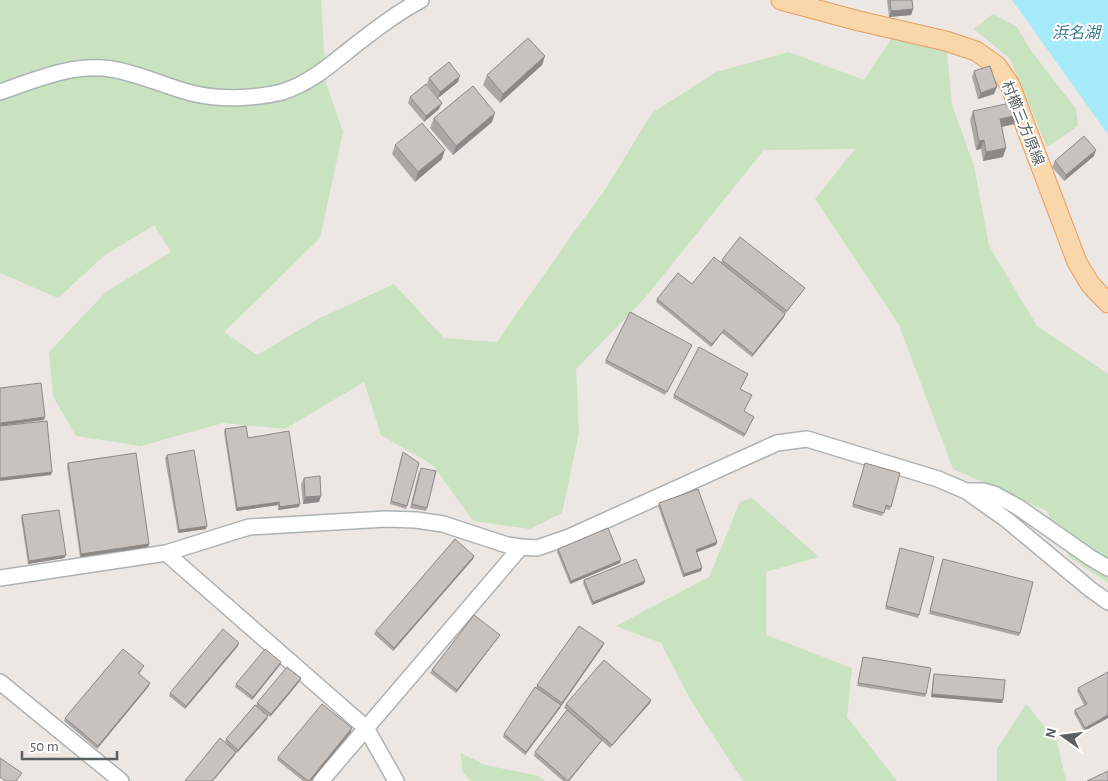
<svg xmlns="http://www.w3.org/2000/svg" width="1108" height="781" font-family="'Alegreya Sans','Noto Sans JP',sans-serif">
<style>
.green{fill:#c9e2c0}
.water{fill:#a5ebf9}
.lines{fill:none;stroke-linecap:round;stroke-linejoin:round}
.minor-casing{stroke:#adb2b4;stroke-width:18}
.major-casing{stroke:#e89d5f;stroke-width:21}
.minor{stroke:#fff;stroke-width:15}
.major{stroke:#f9d7aa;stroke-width:19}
.wall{fill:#aca7a4}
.shaded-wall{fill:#8c8886}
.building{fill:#c8c2bf;stroke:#8c8886}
.labels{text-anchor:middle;stroke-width:4;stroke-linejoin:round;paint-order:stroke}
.street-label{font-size:15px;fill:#5a6062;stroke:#fff}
.water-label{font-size:16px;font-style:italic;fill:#3c7c90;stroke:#fff}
</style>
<rect width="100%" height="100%" fill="#ece7e2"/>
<path class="green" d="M0 0H321L326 83 343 132 320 238 224 332 257 355 318 319 394 284 444 338 497 342 571 236 605 190 652 113 716 72 789 52 864 80 893 36 947 52 952 105 974 166 989 246 1037 326 1108 374V583L1069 557 1047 511 953 469 899 325 815 199 855 149 764 150 644 299 576 369 579 433 562 513 530 529 473 521 433 465 381 435 364 382 285 429 223 423 141 446 76 436 53 396 49 352 106 292 171 252 154 225 104 256 58 298 0 273Z
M993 14 1017 27 1032 52 1076 109 1078 126 1047 147 1010 59 974 29Z
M752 498 819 557 766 572V635L852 668 847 717 897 781H743L691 701 661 643 616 626 709 577 740 502Z
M1026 704 1057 742 1066 781H997V749Z
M461 753 485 765 539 776 545 781H471L462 771Z"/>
<path class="water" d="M1012 0H1108V134L1104 129Z"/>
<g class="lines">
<g class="minor-casing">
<path id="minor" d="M0 92C35 80 73 63 111 69 138 73 164 86 191 93 219 100 254 99 282 92 308 84 328 67 349 50 372 32 395 14 421 0
M966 491H983L994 494 1018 507 1091 558 1108 568
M166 553 366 728 396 781
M0 578 166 553 249 527 386 519 416 520 443 524 507 545 521 547 537 548 569 537 777 443 807 439 938 479 966 491 1007 520 1090 589 1108 602
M0 682 121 781
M321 781 521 547"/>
</g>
<g class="major-casing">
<path id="major" d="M781 0 859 21 946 41 976 51 997 66 1010 85 1077 262 1090 284 1108 303"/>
</g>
<use href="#minor" class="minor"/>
<use href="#major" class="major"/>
</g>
<path class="wall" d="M887 0H912L913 9 911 15 889 17Z
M545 56 542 65 500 103 483 85 487 75Z
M974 71 994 94 978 99 972 77Z
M429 78 458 82 438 98 427 84Z
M410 97 439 109 424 122 408 103Z
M973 111 1014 124 1002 127 1003 157 983 161 981 149 976 150 970 120Z
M434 118 492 122 453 155 430 128Z
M395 145 442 159 415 182 392 154Z
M1094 156 1064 181 1052 167 1055 161Z
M722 260 803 291 785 314 748 284 784 317 752 357 722 333 711 347 656 302 657 299 692 284 721 263Z
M692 345 665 395 605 363 606 360Z
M748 374 740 389 752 395 744 411 754 417 744 437 673 398 674 395Z
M225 429 248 438 299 507 278 510V505L236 511 224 432Z
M167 455 206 529 178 533 165 458Z
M402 455 407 506 406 509 390 504Z
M68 463 149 544 148 547 80 557 67 466Z
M865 463 900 473 890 510 885 509 882 516 852 507Z
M419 471 427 508 426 511 410 508Z
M304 478 319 502 303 504 301 484Z
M659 503 717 542 716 545 697 552 701 571 683 577 658 506Z
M22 515 66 555 64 558 28 564 21 518Z
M558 549 620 563 570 584 557 552Z
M899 551 919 615 918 618 885 609Z
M474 556 473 559 393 651 374 634 376 631Z
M942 562 1020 633 1019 636 929 614Z
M584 580 644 584 592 605 583 583Z
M500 635 498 638 456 693 430 673 432 670Z
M604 643 603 646 560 708 525 755 503 737 504 734 536 688 537 685Z
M238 646 185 709 169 696 170 693Z
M863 657 926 694 925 697 857 686Z
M280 665 252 700 235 687 236 684Z
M143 669 139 674 149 686 97 749 64 721 65 718Z
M1108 672V718L1084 731 1074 713 1075 710 1084 705 1077 691 1078 688Z
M934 674 1003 700 1002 703 931 697 933 677Z
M301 678 300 681 270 717 265 713 267 719 237 753 236 752 235 755 225 742 226 739 256 706 257 703Z
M651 700 650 703 610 748 601 740 600 743 569 781H563L534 756 535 752 567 710 564 708 566 704Z
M351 732 311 781H303L277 760 278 757Z"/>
<path class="shaded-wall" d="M913 9 911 15 889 17 891 11Z
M545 56 542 65 500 103 503 94Z
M460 76 458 82 438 98 440 92Z
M997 87 994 94 978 99 981 93Z
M442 103 439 109 424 122 426 116Z
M495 113 492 122 453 155 456 146Z
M1018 115 1014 124 997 128 1000 119Z
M984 140 981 149 976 150 979 141Z
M1006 148 1003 157 983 161 986 152Z
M445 150 442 159 415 182 418 172Z
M1096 150 1094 156 1064 181 1066 175Z
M785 314 784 317 752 357 753 354Z
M724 330 722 333 711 347 712 344Z
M45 417 44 420 0 426V423Z
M52 472 51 475 0 481V478Z
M321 496 319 502 303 504 305 497Z
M279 502 278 505 236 511 237 508Z
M300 504 299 507 278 510 280 507Z
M207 526 206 529 178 533 179 530Z
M717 542 716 545 695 553 696 550Z
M149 544 148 547 80 557 81 554Z
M66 555 64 558 28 564 29 561Z
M474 556 473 559 393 651 394 648Z
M621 560 620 563 570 584 571 581Z
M702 568 701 571 683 577 684 574Z
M645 581 644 584 592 605 593 602Z
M500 635 498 638 456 693 457 690Z
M239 643 238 646 185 709 186 706Z
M604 643 603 646 561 706 562 703Z
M281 662 280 665 252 700 253 697Z
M301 678 300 681 270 717 271 714Z
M150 683 149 686 97 749 98 746Z
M932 694 1003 700 1002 703 931 697Z
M651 700 650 703 610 748 612 745Z
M561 705 560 708 525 755 526 752Z
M1108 715V718L1084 731 1085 728Z
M268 716 267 719 237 753 238 750Z
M352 728 351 732 311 781H309Z
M602 740 600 743 569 781H568Z
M236 752 235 755 213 781H212Z"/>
<path class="building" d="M890 0H912L913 9 891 11Z
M528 38 545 56 503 94 487 75Z
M449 62 460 76 440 92 429 78Z
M990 66 997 87 981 93 974 71Z
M426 84 442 103 426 116 410 97Z
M473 86 495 113 456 146 434 118Z
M1015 102 1018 115 1000 119 1006 148 986 152 984 140 979 141 973 111Z
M422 123 445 150 418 172 395 145Z
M1084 136 1096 150 1066 175 1055 161Z
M740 237 805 288 787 311 722 260Z
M714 257 785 314 753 354 724 330 712 344 657 299 678 273 692 284Z
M630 312 692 345 667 392 606 360Z
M699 347 748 374 740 389 752 395 744 411 754 417 745 434 674 395Z
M41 383 45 417 0 423V388Z
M47 421 52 472 0 478V426Z
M246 426 248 438 289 431 300 504 280 507 279 502 237 508 225 429Z
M194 450 207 526 179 530 167 455Z
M403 452 419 463 407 506 391 501Z
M136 453 149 544 81 554 68 463Z
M865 463 900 473 891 507 886 505 884 513 853 504Z
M421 468 436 471 427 508 412 504Z
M320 476 321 496 305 497 304 478Z
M698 489 717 542 696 550 702 568 684 574 659 503Z
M59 510 66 555 29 561 22 515Z
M608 528 621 560 571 581 558 549Z
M455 539 474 556 394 648 376 631Z
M900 548 934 557 919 615 886 606Z
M636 559 645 581 593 602 584 580Z
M943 559 1033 582 1020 633 930 611Z
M474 615 500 635 457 690 432 670Z
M579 626 604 643 562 703 537 685Z
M223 629 239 643 186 706 170 693Z
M123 649 144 666 138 673 150 683 98 746 65 718Z
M265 649 281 662 253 697 236 684Z
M863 657 931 668 926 694 858 683Z
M604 660 651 700 612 745 566 704Z
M287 667 301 678 271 714 257 703Z
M1108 672V715L1085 728 1075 710 1087 704 1078 688Z
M934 674 1005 680 1003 700 932 694Z
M535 687 561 705 526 752 504 734Z
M322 704 352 728 309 781H308L278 757Z
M255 705 268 716 238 750 226 739Z
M567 710 602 740 568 781 535 752Z
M220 738 236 752 212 781H185Z
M0 758 22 773 16 781H5L0 777Z
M1108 771V781H1087Z"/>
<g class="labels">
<g class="street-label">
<text transform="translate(1023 123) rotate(68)" y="5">村櫛三方原線</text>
</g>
<g class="water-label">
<text x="1076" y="38">浜名湖</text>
</g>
</g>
<g transform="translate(1063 736) rotate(284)" stroke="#ffffff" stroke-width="4" paint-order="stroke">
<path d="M0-4L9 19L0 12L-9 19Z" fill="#5a6062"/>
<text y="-8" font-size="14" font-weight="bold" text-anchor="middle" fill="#5a6062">N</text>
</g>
<path d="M22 751v8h95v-8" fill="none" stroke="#5a6062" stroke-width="2.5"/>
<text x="30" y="751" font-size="15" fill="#5a6062" stroke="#ffffff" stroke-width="4" paint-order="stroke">50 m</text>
</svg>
